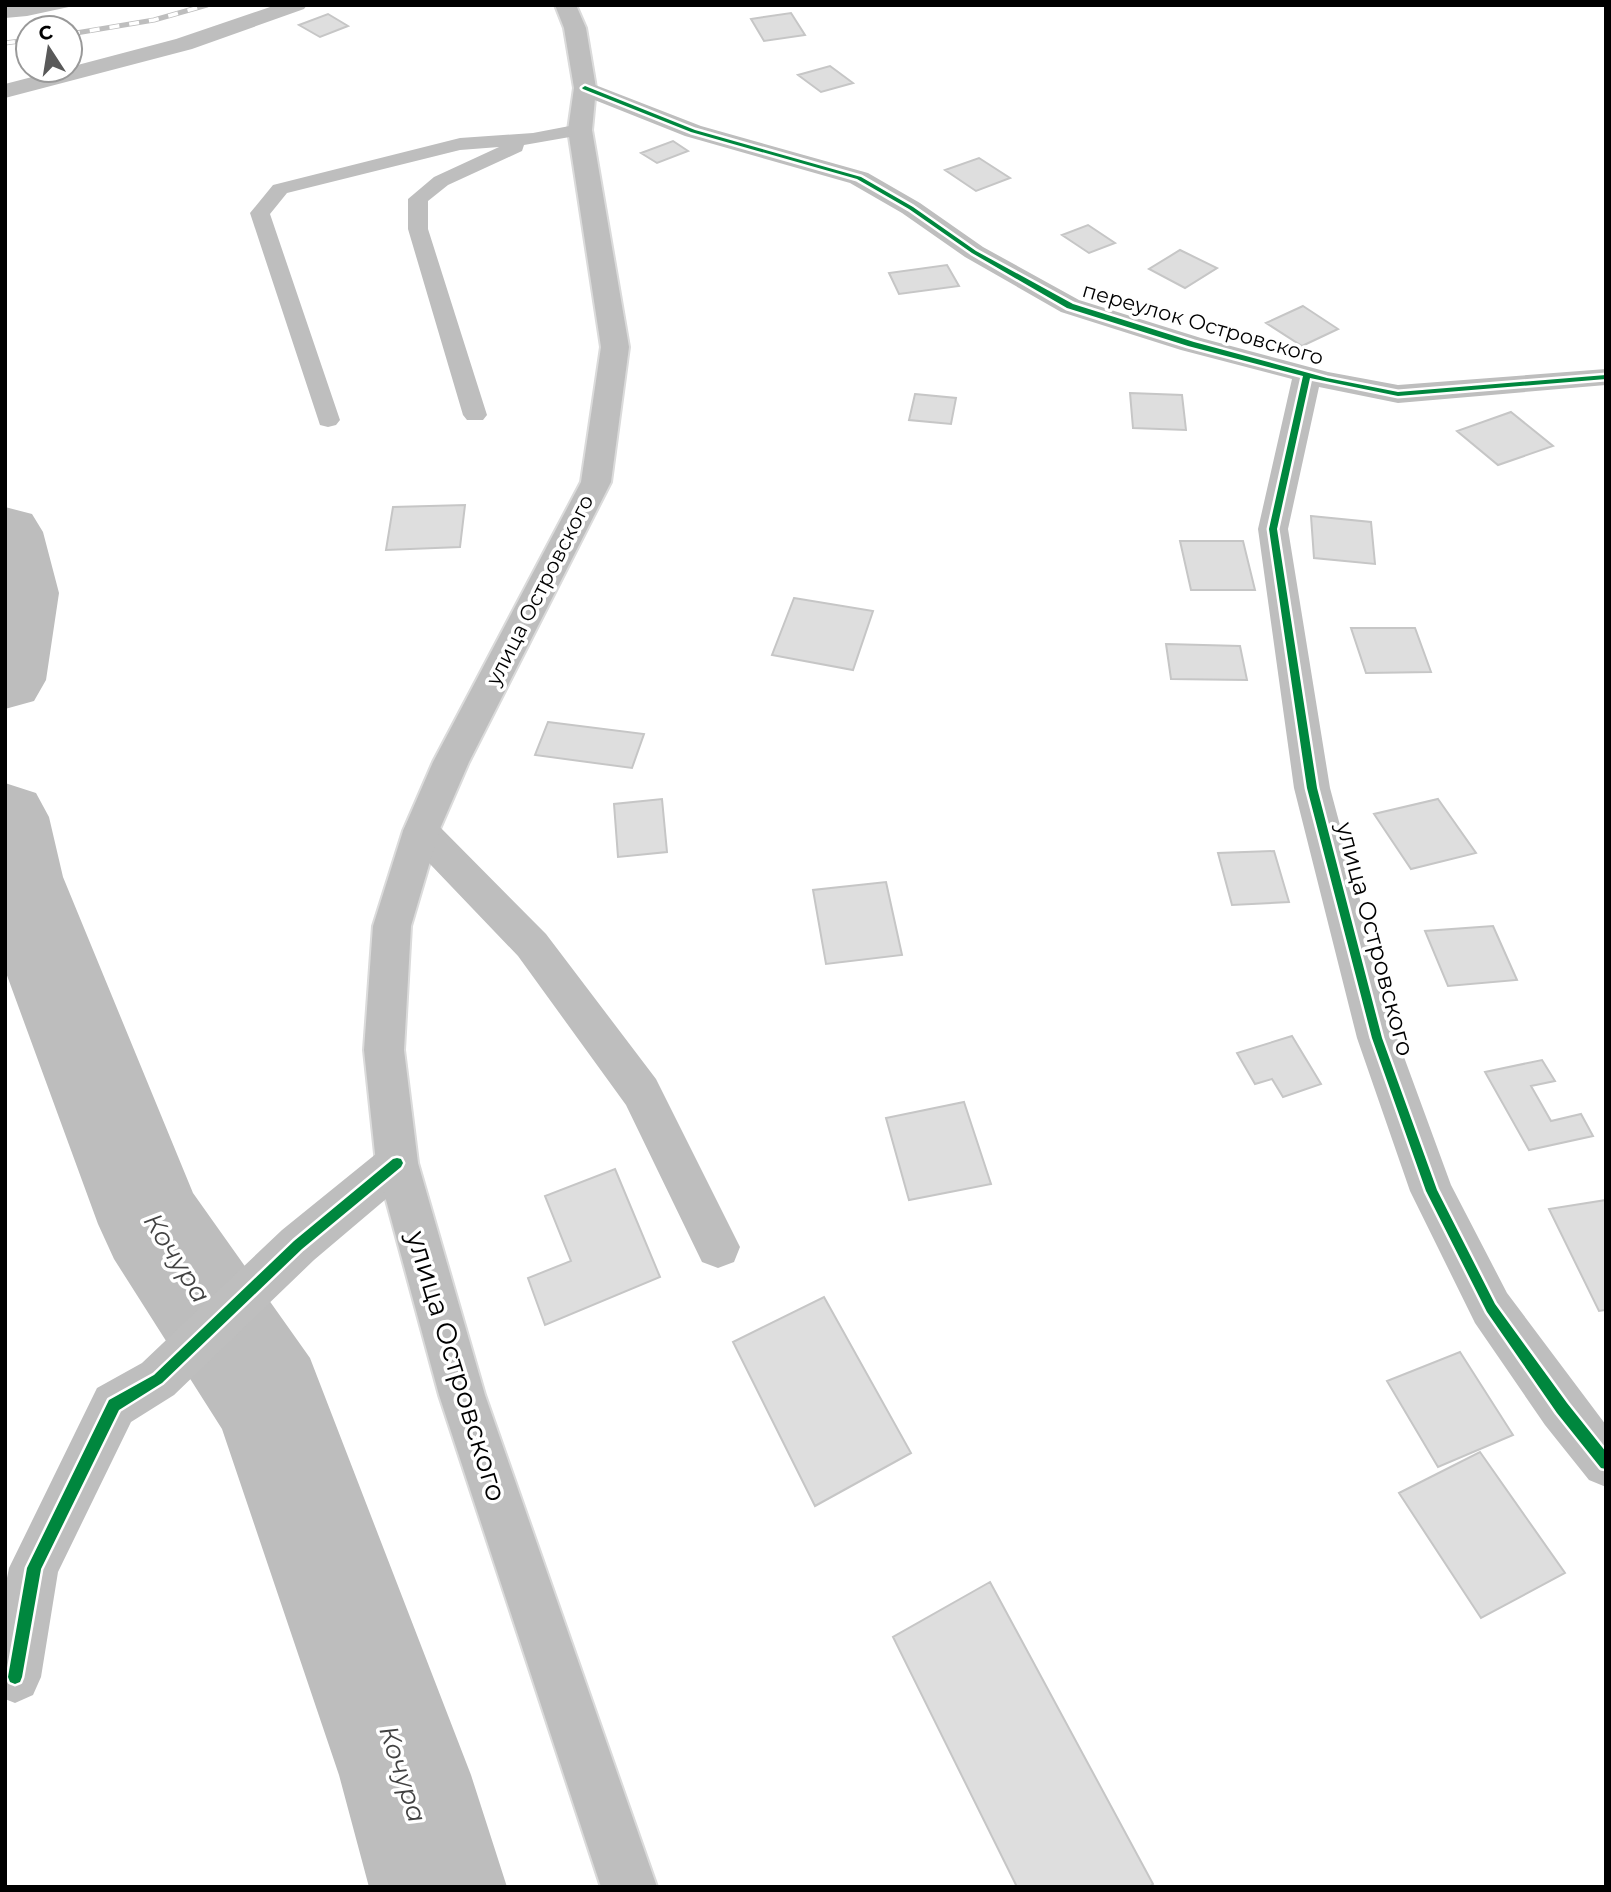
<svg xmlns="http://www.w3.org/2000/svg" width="1611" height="1892" font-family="Montserrat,sans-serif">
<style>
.water{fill:#bdbdbd}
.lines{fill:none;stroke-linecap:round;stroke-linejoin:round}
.river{fill:#bdbdbd;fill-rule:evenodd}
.building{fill:#dedede;stroke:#c6c6c6;stroke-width:2}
.primary-casing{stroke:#dbdbdb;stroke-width:4}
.service{fill:#bebebe;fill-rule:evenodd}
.minor{fill:#bebebe;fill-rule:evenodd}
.tertiary{fill:#bebebe;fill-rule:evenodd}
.primary{fill:#bebebe;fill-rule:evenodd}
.rail-casing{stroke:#bebebe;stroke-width:5}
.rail{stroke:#fff;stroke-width:3.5;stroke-dasharray:10;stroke-linecap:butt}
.cycleway-casing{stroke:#fff;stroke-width:5}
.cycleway{fill:#00873e;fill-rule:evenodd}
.labels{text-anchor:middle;stroke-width:7;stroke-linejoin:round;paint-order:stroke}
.far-street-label{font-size:21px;fill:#000;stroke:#fff}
.street-label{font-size:24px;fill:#000;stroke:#fff}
.water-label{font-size:26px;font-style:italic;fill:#424242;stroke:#fff}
.near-street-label{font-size:28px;fill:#000;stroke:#fff}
</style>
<rect width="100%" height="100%" fill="#fff"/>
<path class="water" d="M5 5H78L27 16 5 18Z"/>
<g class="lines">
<path class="river" d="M5 507 32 514 43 532 59 593 46 680 34 701 5 709Z
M5 783 36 793 49 817 63 877 193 1193 310 1358 471 1775 507 1887H369L339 1775 222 1429 114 1259 98 1224 5 970Z"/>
</g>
<path class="building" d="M791 13 805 35 764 41 751 19Z
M328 14 348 26 320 37 299 25Z
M830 66 853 83 821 92 798 75Z
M673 141 688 151 657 163 641 153Z
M979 158 1010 178 976 191 945 170Z
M1088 225 1115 243 1089 253 1062 235Z
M1180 250 1217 268 1185 288 1149 269Z
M947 265 959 286 899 294 889 273Z
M1303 306 1338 329 1302 346 1266 323Z
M1130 393 1182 395 1186 430 1133 428Z
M915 394 956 398 951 424 909 420Z
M1511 412 1553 446 1498 465 1457 431Z
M465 505 460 547 386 550 393 507Z
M1311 516 1371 522 1375 564 1314 558Z
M1180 541H1243L1255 590H1191Z
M794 598 873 611 853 670 772 655Z
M1351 628H1415L1431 672 1366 673Z
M1166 644 1240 646 1247 680 1171 679Z
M548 722 644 734 632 768 535 755Z
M662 799 667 852 618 857 614 804Z
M1438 799 1476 853 1411 869 1374 814Z
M1274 851 1289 902 1232 905 1218 853Z
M886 882 902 955 826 964 813 890Z
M1493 926 1517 980 1448 986 1425 931Z
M1292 1036 1321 1084 1283 1097 1272 1079 1255 1084 1237 1053Z
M1542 1060 1555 1081 1531 1086 1551 1121 1581 1114 1593 1136 1529 1150 1485 1072Z
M964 1102 991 1184 909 1200 886 1118Z
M615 1169 660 1277 545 1325 528 1278 571 1261 545 1196Z
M1606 1200V1310L1599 1311 1549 1209Z
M824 1297 911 1453 815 1506 733 1342Z
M1460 1352 1513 1435 1438 1467 1387 1381Z
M1480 1452 1565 1573 1481 1618 1399 1493Z
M990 1582 1153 1884 1149 1887H1017L893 1637Z"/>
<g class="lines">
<g class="primary-casing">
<path id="primary" d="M555 5H576L586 28 596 88 592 130 629 347 611 482 469 762 439 831 411 926 404 1050 418 1163 485 1395 657 1887H601L439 1395 376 1163 364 1050 373 926 403 831 433 762 581 482 601 347 568 130 574 88 564 28Z"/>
</g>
<path class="service" d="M580 124 587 126 590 130 587 134 524 145 522 151 448 185 428 201V229L487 415 483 420H467L463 415 408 229V199L434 177 499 147 460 150 287 193 270 214 340 420 336 425 328 427 320 425 250 213 273 185 460 138 533 133Z"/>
<path class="minor" d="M585 81 701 126 868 173 920 203 983 247 1079 300 1201 338 1328 372 1398 385 1606 369V385L1398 403 1319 387 1288 529 1330 788 1397 1038 1451 1185 1507 1293 1606 1425V1487L1589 1480 1545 1425 1475 1323 1410 1191 1357 1038 1294 788 1258 529 1292 379 1181 350 1061 312 965 257 902 213 850 183 685 136 577 93 574 88 577 83Z
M421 817 434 821 546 934 656 1079 740 1247 734 1262 718 1268 702 1262 626 1105 518 956 408 841 403 831 408 821Z
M397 1144 412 1149 418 1163 412 1177 314 1260 174 1395 131 1422 58 1572 41 1677 33 1695 15 1703 5 1699V1588L9 1568 97 1388 142 1363 282 1230 382 1149Z"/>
<path class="tertiary" d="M276 5H307L304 9 192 49 5 98V84L59 70H70V67L176 39Z"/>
<use href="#primary" class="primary"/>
<g class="rail-casing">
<path id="rail" d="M70 34 154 20 207 5
M5 43 28 40"/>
</g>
<use href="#rail" class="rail"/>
<g class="cycleway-casing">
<path id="cycleway" d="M585 86 695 130 861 177 913 207 976 251 1073 304 1194 342 1327 378 1398 392 1606 375V379L1398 396 1310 378 1277 529 1317 788 1382 1038 1437 1190 1495 1304 1567 1403 1606 1452V1469L1601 1468 1557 1413 1487 1312 1426 1191 1372 1038 1307 788 1269 529 1303 376 1188 346 1067 308 972 253 909 209 857 179 691 132 583 89 582 88Z
M397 1158 401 1159 403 1163 401 1167 302 1249 162 1383 119 1410 41 1569 22 1677 20 1682 15 1684 10 1682 8 1677 27 1568 109 1400 154 1375 294 1241 393 1159Z"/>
</g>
<use href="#cycleway" class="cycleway"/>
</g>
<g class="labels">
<g class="far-street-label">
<text transform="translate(1203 324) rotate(16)" y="7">переулок Островского</text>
<text transform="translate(540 590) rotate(-63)" y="7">улица Островского</text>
</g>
<g class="street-label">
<text transform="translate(1375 939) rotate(75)" y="8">улица Островского</text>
</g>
<g class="water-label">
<text transform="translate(177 1258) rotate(58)" y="9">Кочура</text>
<text transform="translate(403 1774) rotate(72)" y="9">Кочура</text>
</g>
<g class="near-street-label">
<text transform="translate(457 1366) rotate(73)" y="10">улица Островского</text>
</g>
</g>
<rect width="1611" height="1892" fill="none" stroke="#000000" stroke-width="14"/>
<g transform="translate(49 49) rotate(348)"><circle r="33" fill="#ffffff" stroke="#999999" stroke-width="2"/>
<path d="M0-5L12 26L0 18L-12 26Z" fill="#595959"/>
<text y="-10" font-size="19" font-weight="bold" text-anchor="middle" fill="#000000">С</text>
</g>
</svg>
